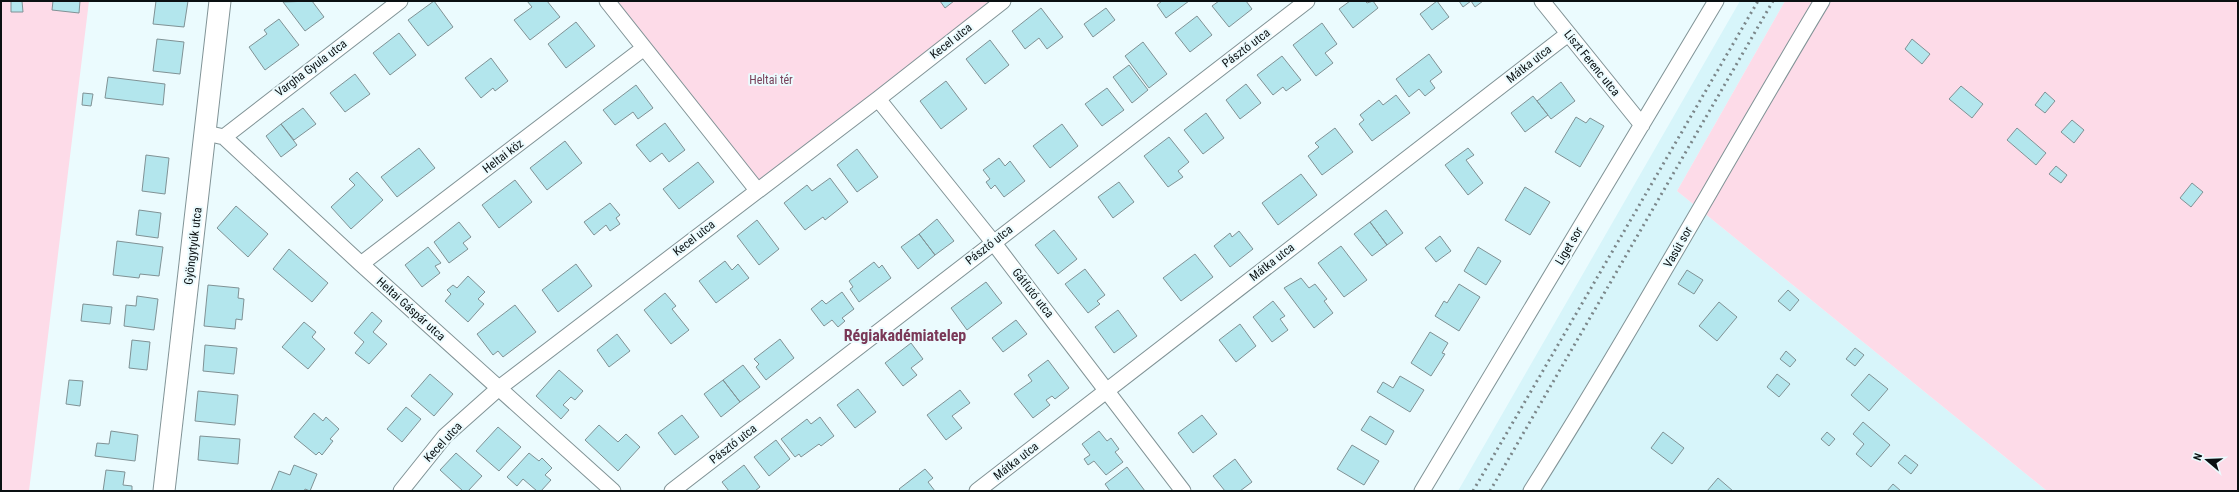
<svg xmlns="http://www.w3.org/2000/svg" width="2239" height="492" font-family="'Roboto Condensed',sans-serif">
<style>
.built{fill:#d7f5fa}
.green{fill:#fddbe8}
.building{fill:#b3e6ed;stroke:#809295}
.lines{fill:none;stroke-linecap:round;stroke-linejoin:round}
.street-casing{stroke:#819396;stroke-width:17}
.secondary-casing{stroke:#819396;stroke-width:23}
.street{stroke:#fff;stroke-width:15}
.secondary{stroke:#fff;stroke-width:21}
.rail{stroke:#7b8689;stroke-width:3;stroke-dasharray:2 4;stroke-linecap:butt}
.labels{text-anchor:middle;stroke-width:4;stroke-linejoin:round;paint-order:stroke}
.street-label{font-size:12px;fill:#0a1012;stroke:#ebfbfe}
.park-label{font-size:12px;fill:#774059;stroke:#ebfbfe}
.district-label{font-size:16px;font-weight:bold;fill:#7a3857;stroke:#ebfbfe}
</style>
<rect width="100%" height="100%" fill="#ebfbfe"/>
<path class="built" d="M1740 1H1785L1677 191 2047 491H1458Z"/>
<path class="green" d="M1 1H89L29 491H1Z
M607 1H1003L757 190Z
M1785 1H2238V491H2047L1677 191Z"/>
<path class="building" d="M11 1H22L23 12H11Z
M53 1H80L79 13 52 10Z
M156 1H188L184 27 153 24Z
M312 1 324 17 305 31 283 2Z
M434 1 453 27 428 46 408 20Z
M527 1H547L560 17 530 40 514 20 532 7Z
M940 1H954L945 8Z
M1162 1H1189L1166 18 1157 5Z
M1219 1H1246L1252 9 1229 27 1212 6Z
M1350 1H1365L1367 3 1373 1 1378 8 1353 28 1339 9Z
M1437 1 1449 17 1432 30 1420 14Z
M1459 1H1483L1475 7 1471 1 1463 7Z
M1041 8 1063 37 1047 49 1039 38 1025 49 1012 31Z
M1106 8 1115 20 1093 37 1084 24Z
M1197 16 1212 35 1190 52 1175 33Z
M279 19 299 45 265 70 249 47 267 34 264 30Z
M576 22 595 46 566 68 548 44Z
M1322 23 1337 44 1325 53 1333 63 1316 76 1293 45Z
M399 33 416 55 390 75 373 53Z
M157 39 184 42 180 74 153 71Z
M1912 39 1930 54 1922 64 1905 49Z
M990 40 1009 65 985 84 966 59Z
M1143 42 1167 74 1149 88 1125 56Z
M1429 54 1442 72 1430 81 1435 88 1425 96 1419 89 1409 97 1396 79Z
M1282 56 1301 80 1286 91 1283 87 1273 95 1257 75Z
M491 58 508 81 495 91 493 88 481 98 465 78Z
M1129 65 1148 90 1132 103 1113 77Z
M355 74 370 94 345 112 330 93Z
M108 77 165 84 163 105 105 98Z
M946 81 967 109 941 129 920 101Z
M1561 82 1575 101 1551 119 1537 101Z
M1246 84 1261 103 1240 119 1226 100Z
M636 85 653 108 638 119 633 112 615 125 603 110Z
M1961 86 1983 104 1972 118 1949 99Z
M1107 88 1124 110 1102 126 1085 104Z
M2045 92 2055 101 2045 113 2035 105Z
M83 93 93 94 91 106 82 105Z
M1396 95 1410 113 1372 141 1359 124 1364 120 1360 115 1379 100 1383 105Z
M1533 96 1548 115 1525 132 1511 113Z
M303 108 316 124 294 140 281 124Z
M1206 113 1224 138 1203 154 1184 130Z
M1576 117 1586 123 1590 118 1604 126 1580 167 1555 152Z
M2072 120 2084 130 2074 143 2061 132Z
M665 123 685 150 669 162 662 153 650 162 636 145Z
M281 124 297 145 281 157 266 136Z
M1062 124 1078 146 1050 168 1033 146Z
M1335 128 1353 152 1322 175 1308 156 1319 147 1315 143Z
M2017 128 2046 153 2036 165 2007 140Z
M1169 137 1189 162 1178 171 1183 177 1168 187 1144 156Z
M565 141 582 163 547 190 530 168Z
M419 148 435 168 397 197 381 177Z
M1468 148 1474 155 1466 160 1483 183 1468 195 1445 165Z
M857 149 878 177 857 192 837 165Z
M146 155 169 158 165 194 142 191Z
M999 158 1005 166 1010 161 1025 181 1004 197 995 185 991 189 986 182 990 179 983 170Z
M698 162 714 182 679 209 663 189Z
M2056 166 2067 175 2061 183 2049 174Z
M357 172 383 200 351 229 331 207 355 185 349 179Z
M1301 174 1317 195 1278 225 1262 203Z
M830 178 848 202 825 220 823 217 805 230 784 203 807 185 812 191Z
M515 180 532 202 499 228 482 205Z
M1119 182 1134 202 1113 218 1098 197Z
M2192 183 2203 192 2191 207 2180 198Z
M1525 187 1550 202 1530 235 1505 220Z
M610 203 620 215 616 218 620 224 610 231 606 225 594 235 584 222Z
M236 206 268 234 248 257 217 228Z
M139 210 161 213 158 238 136 235Z
M1386 210 1403 233 1387 245 1370 222Z
M937 219 954 241 935 255 919 234Z
M757 220 779 249 759 265 737 236Z
M459 222 471 237 463 243 468 249 449 263 434 242Z
M1370 222 1387 245 1372 256 1354 234Z
M1054 230 1077 259 1058 274 1035 245Z
M1239 231 1253 249 1230 267 1214 246 1230 233 1232 237Z
M919 234 935 255 918 269 901 247Z
M1440 236 1451 251 1436 262 1425 248Z
M117 241 163 247 159 276 140 274 139 278 113 275Z
M1341 246 1367 280 1344 297 1318 263Z
M428 247 441 263 435 266 440 273 422 287 405 265Z
M1478 247 1501 261 1486 285 1464 271Z
M289 249 328 283 312 302 273 269Z
M1195 254 1213 277 1181 301 1163 278Z
M725 261 732 270 738 264 749 278 716 303 699 281Z
M874 262 879 268 882 265 891 278 859 302 850 289 853 287 849 281Z
M576 264 592 286 558 312 542 290Z
M1085 269 1105 295 1097 301 1100 304 1088 313 1065 284Z
M1687 270 1703 280 1694 294 1678 284Z
M468 276 485 292 478 299 484 304 468 322 445 301 451 294 447 290 453 285 457 288Z
M1301 278 1309 288 1315 284 1327 299 1324 301 1333 313 1314 328 1284 288Z
M986 282 1002 303 967 330 951 308Z
M1459 284 1480 297 1459 331 1435 316 1444 301 1447 303Z
M208 285 239 288 238 298 244 299 242 320 236 319 235 329 204 326Z
M1788 290 1799 300 1790 311 1778 301Z
M842 292 854 309 842 318 845 321 838 327 832 320 824 326 811 309 822 300 826 304Z
M665 293 676 306 672 309 689 330 671 344 644 310Z
M137 296 158 299 154 330 124 326 126 305 136 306Z
M1273 301 1285 316 1280 319 1288 330 1272 342 1253 317Z
M1719 302 1737 317 1717 341 1699 326Z
M83 304 112 307 110 324 81 321Z
M515 305 536 332 503 357 498 351 493 355 477 334Z
M1118 310 1137 336 1114 353 1095 327Z
M372 312 382 321 373 332 387 344 369 364 355 353 364 342 354 333Z
M1016 320 1027 334 1003 352 992 338Z
M304 322 316 332 312 337 325 349 308 369 282 347Z
M1240 324 1256 346 1236 362 1219 340Z
M1430 332 1448 343 1442 353 1445 354 1431 376 1411 363Z
M617 334 630 351 609 367 597 350Z
M780 339 794 358 766 380 756 367 759 364 754 359Z
M132 340 150 342 147 370 129 368Z
M911 343 923 359 911 368 917 375 903 386 885 363Z
M205 345 237 348 234 374 203 371Z
M1855 348 1864 355 1855 366 1846 359Z
M1786 351 1796 360 1790 367 1780 359Z
M1048 360 1069 388 1055 399 1052 396 1046 400 1050 405 1033 418 1014 394 1032 381 1028 375Z
M743 365 760 387 740 402 723 380Z
M559 370 583 391 575 400 571 397 563 405 569 410 561 419 536 396Z
M430 374 453 394 434 416 411 396Z
M1777 374 1790 384 1779 397 1767 387Z
M1869 374 1888 389 1869 411 1851 395Z
M1400 376 1424 390 1410 412 1377 392 1383 382 1393 388Z
M69 380 83 381 80 406 66 404Z
M723 380 740 402 721 417 704 394Z
M858 389 876 412 855 428 837 405Z
M960 390 970 403 952 416 962 428 946 440 927 415Z
M198 391 238 395 235 425 195 421Z
M406 407 421 419 402 442 387 429Z
M314 413 323 421 326 417 339 429 330 439 333 441 322 455 319 452 316 455 294 437Z
M682 415 699 437 675 455 658 433Z
M1202 415 1217 434 1193 453 1178 433Z
M1370 416 1394 431 1386 445 1361 430Z
M820 417 834 436 821 446 819 444 801 457 799 454 795 457 781 439 807 419 811 424Z
M1863 422 1890 445 1871 467 1856 454 1864 444 1853 434Z
M599 425 618 442 626 434 640 447 618 471 585 440Z
M498 427 521 447 499 471 476 451Z
M111 431 138 435 135 461 95 456 97 443 109 444Z
M1099 431 1107 441 1111 438 1119 449 1115 452 1123 462 1106 475 1094 461 1088 465 1084 459 1090 455 1082 444Z
M1663 432 1684 448 1672 464 1651 448Z
M1827 432 1835 439 1829 446 1821 439Z
M200 436 240 439 238 464 198 460Z
M776 440 790 459 769 476 754 457Z
M1352 445 1379 461 1364 485 1337 469Z
M456 453 482 476 468 491H463L440 470Z
M529 453 539 461 542 458 552 468 545 475 551 480 541 491H537L523 479 517 486 507 477Z
M1905 455 1918 465 1911 474 1898 463Z
M1235 459 1252 482 1240 491H1225L1213 476Z
M294 465 317 474 310 491 305 489 304 491H271L279 471 290 475Z
M744 465 760 487 755 491H729L722 482Z
M1127 467 1145 491H1110L1105 484Z
M925 469 933 478 928 482 935 491H901L899 489Z
M106 470 125 472 123 485 132 486V491H103Z
M1718 478 1733 491H1707Z
M1893 484 1901 491H1887Z"/>
<g class="lines">
<g class="street-casing">
<path id="street" d="M607 1 757 190
M1542 1 1642 125
M878 99 993 242 1183 491
M206 133 224 137 361 264 613 491
M224 137 400 1
M361 264 644 48
M401 491 445 436 499 388 878 99 1003 1
M672 491 1307 1
M977 491 1568 34
M1422 491 1716 1
M1531 491C1633 330 1724 164 1822 1"/>
</g>
<g class="secondary-casing">
<path id="secondary" d="M164 491 220 1"/>
</g>
<use href="#street" class="street"/>
<use href="#secondary" class="secondary"/>
<path class="rail" d="M1473 491 1758 1
M1490 491 1773 1"/>
</g>
<g class="labels">
<g class="street-label">
<text transform="translate(951 41) rotate(-38)" y="4">Kecel utca</text>
<text transform="translate(1246 48) rotate(-37)" y="4">Pásztó utca</text>
<text transform="translate(1592 63) rotate(51)" y="4">Liszt Ferenc utca</text>
<text transform="translate(1529 64) rotate(-38)" y="4">Mátka utca</text>
<text transform="translate(311 68) rotate(-37)" y="4">Vargha Gyula utca</text>
<text transform="translate(503 156) rotate(-37)" y="4">Heltai köz</text>
<text transform="translate(694 238) rotate(-38)" y="4">Kecel utca</text>
<text transform="translate(989 245) rotate(-38)" y="4">Pásztó utca</text>
<text transform="translate(193 246) rotate(-83)" y="4">Gyöngytyúk utca</text>
<text transform="translate(1569 246) rotate(-59)" y="4">Liget sor</text>
<text transform="translate(1678 247) rotate(-60)" y="4">Vasút sor</text>
<text transform="translate(1272 262) rotate(-38)" y="4">Mátka utca</text>
<text transform="translate(1033 293) rotate(52)" y="4">Gátfutó utca</text>
<text transform="translate(411 309) rotate(42)" y="4">Heltai Gáspár utca</text>
<text transform="translate(443 442) rotate(-47)" y="4">Kecel utca</text>
<text transform="translate(733 444) rotate(-38)" y="4">Pásztó utca</text>
<text transform="translate(1016 461) rotate(-38)" y="4">Mátka utca</text>
</g>
<g class="park-label">
<text x="771" y="84">Heltai tér</text>
</g>
<g class="district-label">
<text x="905" y="341">Régiakadémiatelep</text>
</g>
</g>
<rect width="2239" height="492" fill="none" stroke="#0a1012" stroke-width="4"/>
<g transform="translate(2207 460) rotate(289)" stroke="#ebfbfe" stroke-width="3" paint-order="stroke">
<path d="M0-3L7 15L0 10L-7 15Z" fill="#0a1012"/>
<text y="-6" font-size="11" font-weight="bold" text-anchor="middle" fill="#0a1012">N</text>
</g>
</svg>
